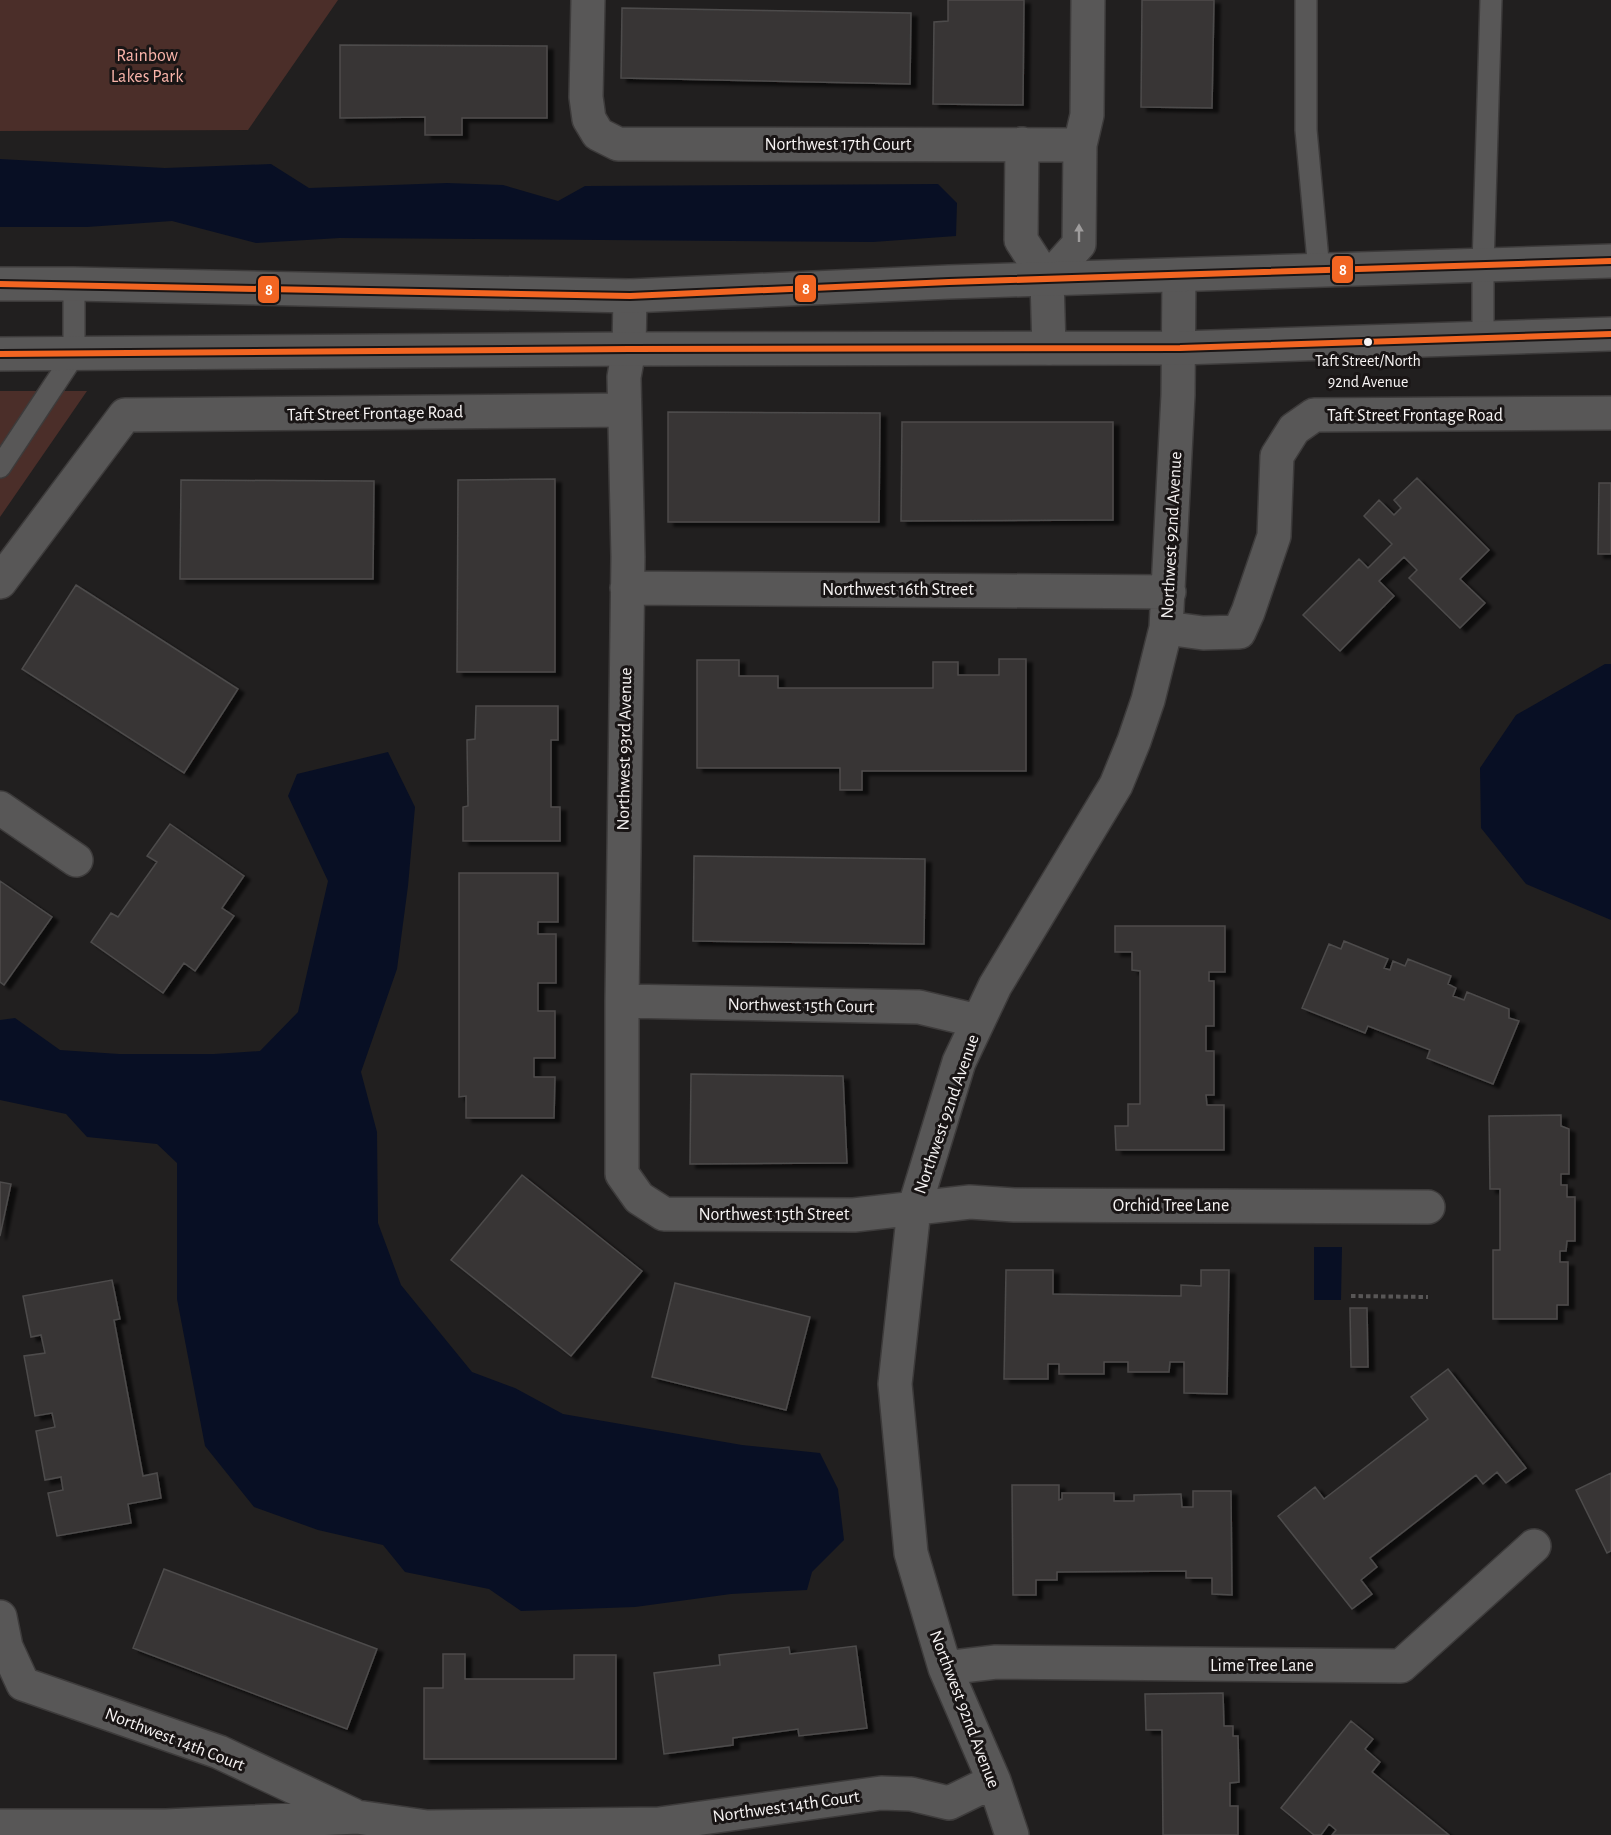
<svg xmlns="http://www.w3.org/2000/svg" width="1611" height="1835" font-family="'Alegreya Sans',sans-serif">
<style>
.green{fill:#4b2e29}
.water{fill:#080f24}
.building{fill:#383636;stroke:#4d4b4b;stroke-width:1.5;filter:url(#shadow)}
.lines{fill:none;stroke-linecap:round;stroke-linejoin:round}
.lane-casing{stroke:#3d3b3b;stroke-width:24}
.street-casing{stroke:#3d3b3b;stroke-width:36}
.secondary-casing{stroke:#3d3b3b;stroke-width:36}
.path{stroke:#585656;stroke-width:4;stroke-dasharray:4.5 3;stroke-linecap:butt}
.lane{stroke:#585757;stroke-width:21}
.street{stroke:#585757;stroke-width:33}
.secondary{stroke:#585757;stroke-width:33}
.bus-1-casing{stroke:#191515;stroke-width:10}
.bus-1{stroke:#f26522;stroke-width:6}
.oneway{fill:#9f9d9d}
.bus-dot{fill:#f6f3f3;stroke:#191515;stroke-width:2}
.labels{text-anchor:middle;stroke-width:6;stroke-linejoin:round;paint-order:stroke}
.bus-label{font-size:16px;fill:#f6f3f3;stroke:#191515}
.park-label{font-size:18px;fill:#f9b4aa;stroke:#191515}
.street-label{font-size:18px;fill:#f6f3f3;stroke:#191515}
.line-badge{stroke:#191515;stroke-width:2}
.badge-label{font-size:16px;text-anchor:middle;font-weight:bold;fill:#fff}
</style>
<defs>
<filter id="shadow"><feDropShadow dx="6" dy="4" stdDeviation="1.5" flood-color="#0009"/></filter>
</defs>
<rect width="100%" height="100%" fill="#211f1f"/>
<path class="green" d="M0 0H338L248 130 0 131Z
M0 391H87L0 517Z"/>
<path class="water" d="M0 159 165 168 271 164 309 188 447 183 503 185 558 201 585 186 938 184 957 203 956 236 873 242 340 238 256 243 172 221 87 227H0Z
M1605 664H1611V920L1526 884 1481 828 1480 768 1516 715Z
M388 752 415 807 408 886 397 969 361 1072 377 1132 378 1223 401 1285 472 1372 515 1388 563 1414 742 1445 820 1453 838 1489 844 1540 812 1572 807 1590 731 1594 635 1607 521 1611 489 1589 405 1572 383 1545 318 1530 254 1507 205 1446 177 1299V1163L157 1144 87 1137 66 1114 0 1100V1020L15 1018 60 1050 119 1054H214L260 1051 298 1012 328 881 288 796 297 774Z
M1314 1247H1342L1341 1300H1314Z"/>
<path class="building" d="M948 0H1024L1023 105 933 104 934 22 948 21Z
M1142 0H1214L1212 108 1141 107Z
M622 8 911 13 910 84 621 78Z
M340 45 547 46V118H462V135H425V117L340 118Z
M668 412 880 413 879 522H668Z
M902 422H1113V520L901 521Z
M1417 478 1489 550 1460 579 1485 603 1460 628 1409 578 1417 570 1404 557 1379 581 1394 596 1340 651 1303 615 1359 559 1368 568 1392 544 1364 516 1379 500 1394 515 1401 508 1394 500Z
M555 479V672H457L458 480Z
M181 480 374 481 373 579H180Z
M1599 483H1611V554H1598Z
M76 585 238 689 184 773 22 669Z
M999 659H1026V771H862V790H840V768H697V660H739V676H778V688H933V662H958V675H999Z
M476 706H558V740H551V807H560V841H463V807L468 806 467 740 475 739Z
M170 824 244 876 222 908 234 916 195 971 184 963 163 993 91 942 111 913 118 917 157 862 147 856Z
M694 856 925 859 924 944 693 941Z
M459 873H558V922H538V934H556V983H538V1011H555V1058H534V1077H555L554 1118H466V1096L459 1097Z
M0 881 52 917 4 985 0 982Z
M1115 926H1225V972H1209V981H1214V1026H1206V1051H1214V1095H1206L1207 1105H1224V1150H1116L1115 1126H1128V1104H1140V971L1132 970V952H1115Z
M1344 941 1388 959 1384 968 1390 970 1393 961 1405 966 1408 959 1451 976 1448 984 1456 988 1453 996 1464 1000 1467 992 1509 1009V1018L1519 1021 1493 1084 1427 1058 1430 1050 1368 1026 1365 1033 1302 1008 1329 944 1341 949Z
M691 1074 843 1076 847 1163 690 1164Z
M1561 1115V1126L1569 1129V1174H1561V1185H1567V1197H1575V1241H1567L1566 1251H1560V1262H1568V1305H1557V1319H1493V1250H1500V1189H1490L1489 1116Z
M522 1175 642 1271 571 1356 451 1260Z
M0 1182 11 1184 0 1236Z
M1006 1270H1053V1294L1181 1296V1285L1201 1286V1270H1229L1227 1394 1184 1393V1362H1170L1169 1372H1128V1362H1104V1374H1059V1364H1048V1379H1004Z
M112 1280 120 1319 114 1320 143 1476 157 1473 161 1498 128 1504 131 1523 57 1536 48 1493 63 1490 62 1484 61 1477 45 1480 36 1431 55 1427 52 1413 35 1416 24 1356 45 1353 41 1335 31 1337 23 1296Z
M675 1283 810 1317 786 1410 652 1377Z
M1350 1308H1367L1368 1367H1351Z
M1448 1369 1526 1468 1506 1483 1497 1472 1483 1484 1476 1475 1370 1558 1377 1567 1361 1580 1372 1594 1352 1609 1278 1516 1315 1487 1324 1499 1428 1419 1411 1397Z
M1611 1473V1551L1607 1553 1576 1490Z
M1012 1485H1059V1500L1062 1499V1493H1114V1501H1134V1495L1181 1494 1182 1507H1193V1491H1231L1232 1595 1212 1594V1578H1186V1571L1057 1572V1580H1036V1595H1013Z
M164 1569 377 1649 347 1729 133 1648Z
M856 1646 867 1728 799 1736 798 1729 733 1738V1745L664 1754 654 1673 720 1665 719 1655 789 1647 790 1654Z
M443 1654H465V1679H574V1655H616V1759H424V1688H443Z
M1223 1693 1224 1726H1233V1736H1238L1239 1782 1230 1783V1806H1238V1835H1163L1162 1730H1146L1145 1694Z
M1351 1721 1373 1739 1365 1749 1380 1762 1372 1772 1449 1835H1332L1336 1830 1329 1824 1321 1835H1314L1281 1808Z"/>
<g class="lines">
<g class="lane-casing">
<path id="lane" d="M1306 0V130L1319 271
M1483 338V266L1491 0
M0 467 74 355V284"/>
</g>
<g class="street-casing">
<path id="street" d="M588 0 586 97 589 119 598 134 618 144 1080 145
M1022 144 1021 240 1047 280
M630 296 629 349 624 377 628 557 622 1001V1174L639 1198 664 1214 854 1215 970 1202 1014 1205 1428 1207
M1049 348 1047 280 1079 244 1080 145 1087 115 1088 0
M0 582 125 415 624 410
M627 588 1169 592
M1166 628 1203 633 1239 632 1248 612 1274 536 1277 456 1294 429 1314 415 1611 413
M0 808 76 860
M622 1001 919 1007 978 1021
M0 1617 6 1647 23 1684 219 1752 353 1815
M945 1668 996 1662 1401 1666 1534 1546
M0 1826H166L357 1817 427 1827 659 1824 881 1793 911 1794 949 1803 994 1781
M1012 1835 994 1781 945 1668 911 1553 895 1384 914 1209 959 1062 995 986 1116 785 1134 741 1148 700 1166 628 1178 395 1179 275"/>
</g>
<g class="secondary-casing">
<path id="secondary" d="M0 284H74L630 296 949 282 1611 261
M0 354 629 349 1180 348 1611 334"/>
</g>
<path class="path" d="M1351 1296 1428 1297"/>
<use href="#lane" class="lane"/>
<use href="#street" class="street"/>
<use href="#secondary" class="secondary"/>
<g class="bus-1-casing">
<path id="bus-1" d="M0 284 630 296 949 282 1611 261
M0 354 629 349 1180 348 1611 334"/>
</g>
<use href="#bus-1" class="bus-1"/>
</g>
<defs><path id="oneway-solid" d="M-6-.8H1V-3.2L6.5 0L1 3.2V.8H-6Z" transform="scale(1.5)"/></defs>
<use class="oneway" href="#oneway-solid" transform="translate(1079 233) rotate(-90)"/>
<circle class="bus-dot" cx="1368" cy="342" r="5"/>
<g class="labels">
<g class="bus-label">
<text x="1368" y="366">Taft Street/North<tspan x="1368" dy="21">92nd Avenue</tspan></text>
</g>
<g class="park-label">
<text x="147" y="61">Rainbow<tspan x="147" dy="21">Lakes Park</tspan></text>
</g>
<g class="street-label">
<text x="838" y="150">Northwest 17th Court</text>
<text transform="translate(375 413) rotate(-1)" y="6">Taft Street Frontage Road</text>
<text x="1415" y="421">Taft Street Frontage Road</text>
<text transform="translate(1171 535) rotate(-87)" y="6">Northwest 92nd Avenue</text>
<text x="898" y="595">Northwest 16th Street</text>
<text transform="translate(624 749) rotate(-89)" y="6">Northwest 93rd Avenue</text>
<text transform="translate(801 1005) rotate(1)" y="6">Northwest 15th Court</text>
<text transform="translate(946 1114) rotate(-71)" y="6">Northwest 92nd Avenue</text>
<text x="1171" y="1211">Orchid Tree Lane</text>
<text x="774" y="1220">Northwest 15th Street</text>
<text x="1262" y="1671">Lime Tree Lane</text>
<text transform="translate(965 1709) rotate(69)" y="6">Northwest 92nd Avenue</text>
<text transform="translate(175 1739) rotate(21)" y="6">Northwest 14th Court</text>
<text transform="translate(786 1806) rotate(-8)" y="6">Northwest 14th Court</text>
</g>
</g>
<g class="line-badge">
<rect x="1331" y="255" width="23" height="29" rx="6" fill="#f26522"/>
<rect x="794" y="274" width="23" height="29" rx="6" fill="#f26522"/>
<rect x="257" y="275" width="23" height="29" rx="6" fill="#f26522"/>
</g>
<g class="badge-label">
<text x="1343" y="275">8</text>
<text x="806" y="294">8</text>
<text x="269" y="295">8</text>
</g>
</svg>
